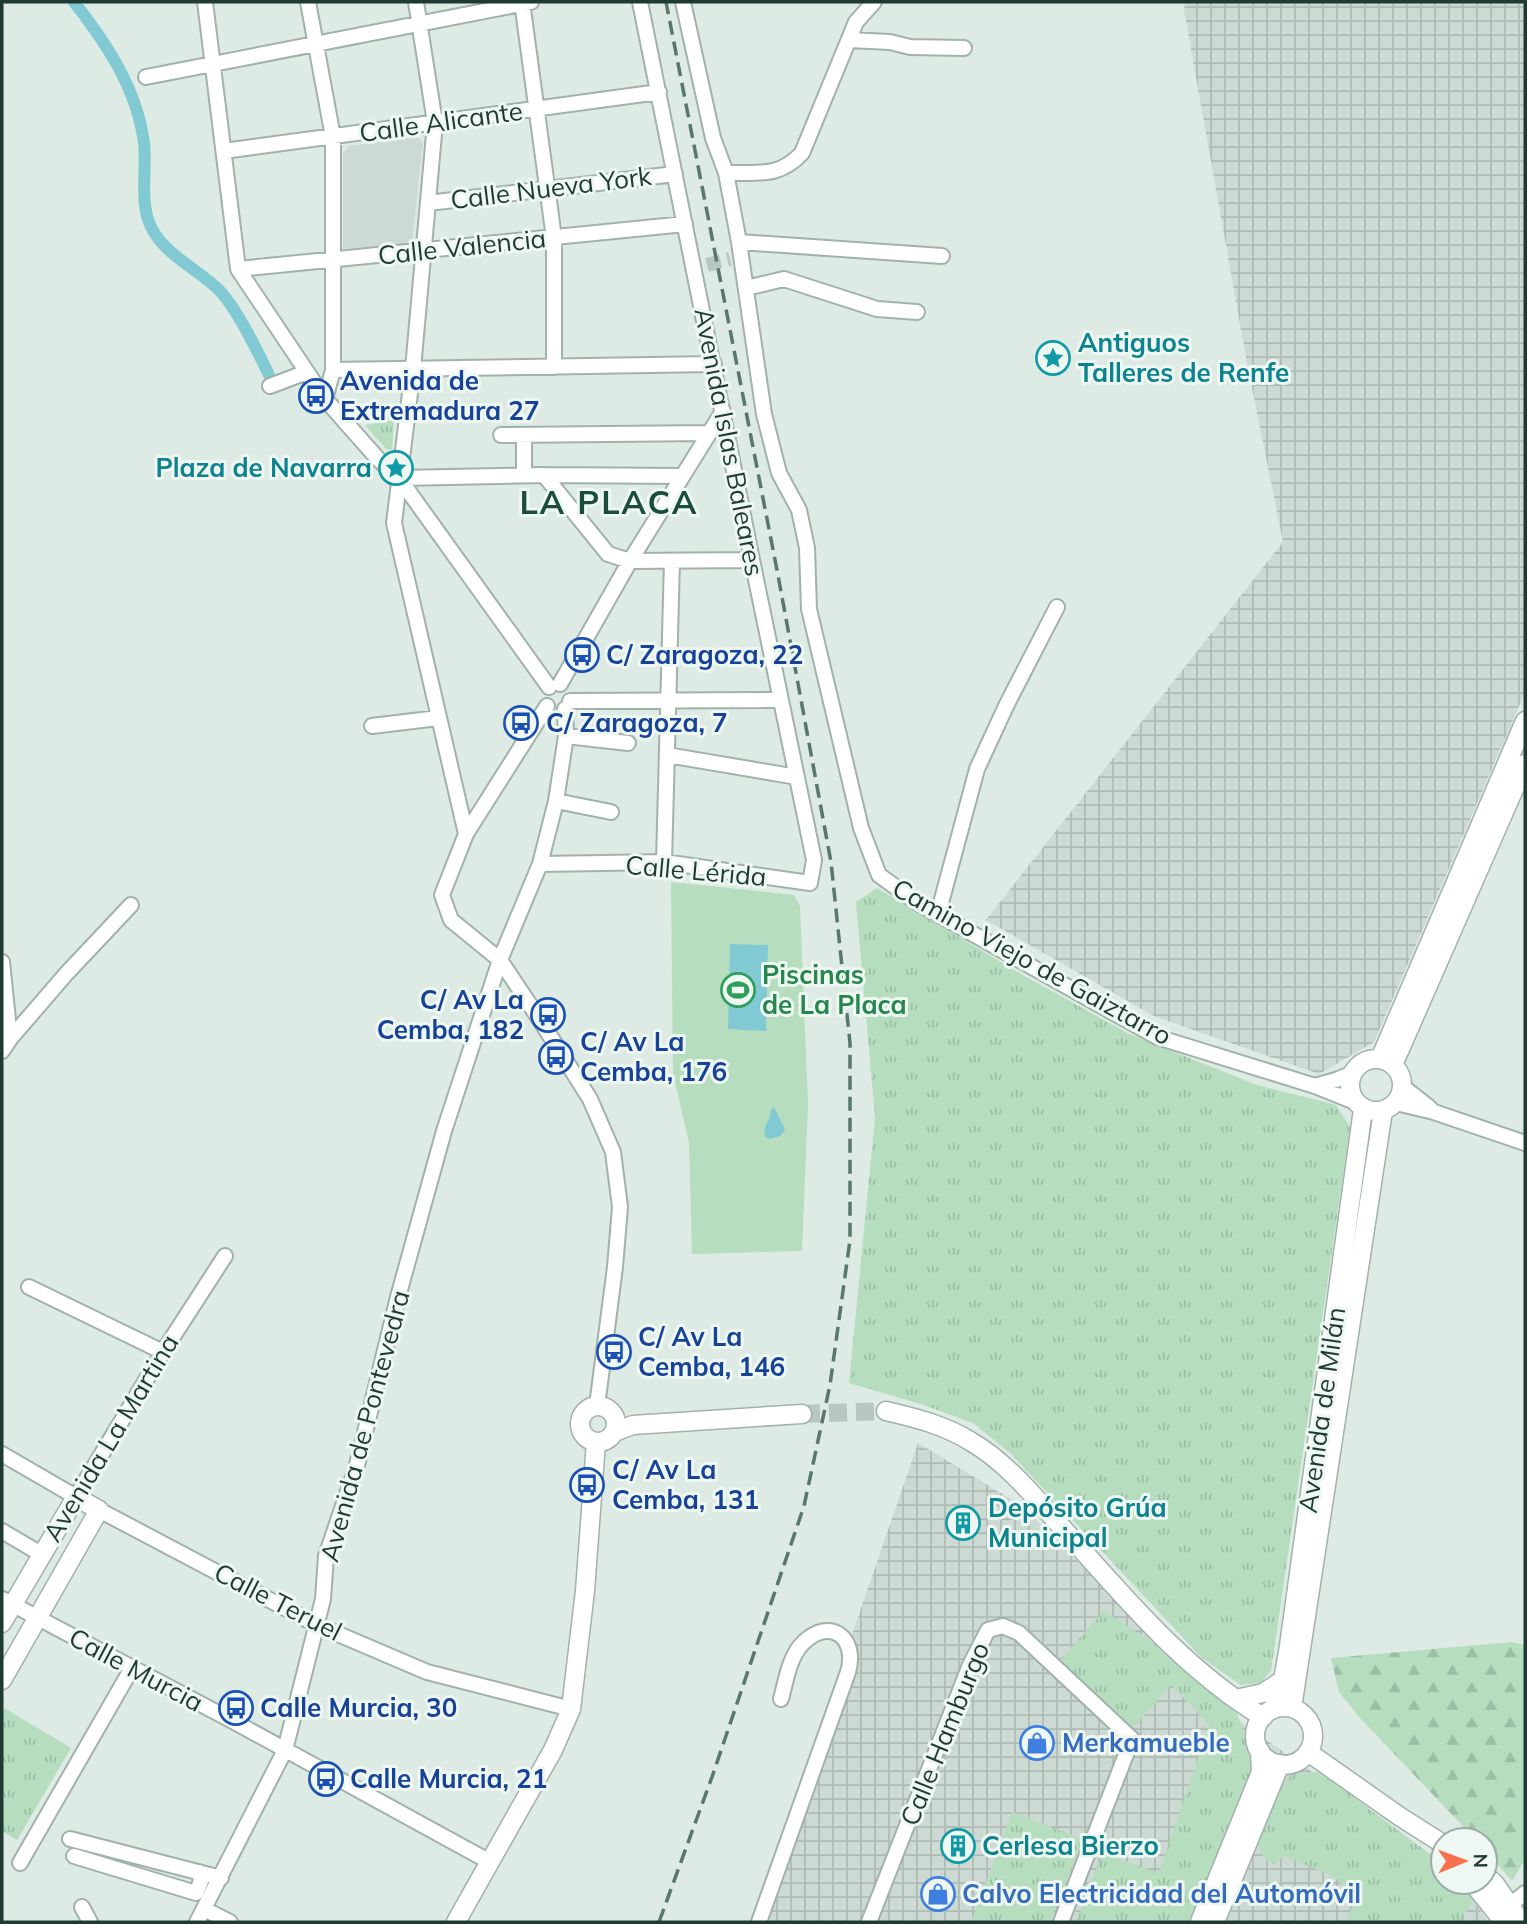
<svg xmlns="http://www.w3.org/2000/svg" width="1527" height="1924" font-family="Mulish,sans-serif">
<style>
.built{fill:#ccdad3}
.industrial{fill:url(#industrial-grid)}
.grass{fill:url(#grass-tufts)}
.forest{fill:url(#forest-firs)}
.pitch{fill:#b5ddbe}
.water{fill:#82cad3}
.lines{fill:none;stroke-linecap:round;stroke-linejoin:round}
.canal{stroke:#82cad3;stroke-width:12}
.minor-tunnel{stroke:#b8c7c0;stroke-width:14;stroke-dasharray:14 7;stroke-linecap:butt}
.tertiary-tunnel{stroke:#b8c7c0;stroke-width:18;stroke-dasharray:18 9;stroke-linecap:butt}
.minor-casing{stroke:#a1b2ab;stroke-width:18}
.tertiary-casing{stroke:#a1b2ab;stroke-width:21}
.minor{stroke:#fff;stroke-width:14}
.tertiary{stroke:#fff;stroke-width:18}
.rail{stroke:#58776d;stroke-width:3.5;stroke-dasharray:14 7;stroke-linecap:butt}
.labels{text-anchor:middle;stroke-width:6;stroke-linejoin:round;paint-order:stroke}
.street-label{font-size:26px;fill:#1f3a32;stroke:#eef7f2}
.culture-label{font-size:26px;font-weight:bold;fill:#0d838f;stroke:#eef7f2;text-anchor:start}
.transit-label{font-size:26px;font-weight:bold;fill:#164399;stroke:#eef7f2;text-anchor:start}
.leisure-label{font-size:26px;font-weight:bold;fill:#27864d;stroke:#eef7f2;text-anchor:start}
.shop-label{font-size:26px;font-weight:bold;fill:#366cbe;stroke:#eef7f2;text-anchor:start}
.district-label{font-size:33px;font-weight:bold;letter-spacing:2px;fill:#1a4d3e;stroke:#eef7f2}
</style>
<defs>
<pattern id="industrial-grid" width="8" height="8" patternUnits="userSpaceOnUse" patternTransform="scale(1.75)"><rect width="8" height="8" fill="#ccdad3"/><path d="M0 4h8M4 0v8" fill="none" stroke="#afbcb6"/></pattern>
<pattern id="grass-tufts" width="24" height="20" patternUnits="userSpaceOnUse" patternTransform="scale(1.75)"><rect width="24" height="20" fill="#b5ddbe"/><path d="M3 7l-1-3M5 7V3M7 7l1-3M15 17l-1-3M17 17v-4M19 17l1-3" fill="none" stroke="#9bbea4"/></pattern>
<pattern id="forest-firs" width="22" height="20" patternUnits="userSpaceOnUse" patternTransform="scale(1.75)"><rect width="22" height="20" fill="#b5ddbe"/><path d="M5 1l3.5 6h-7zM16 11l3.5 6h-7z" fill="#9bbea4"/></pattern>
</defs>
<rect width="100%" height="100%" fill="#deeae4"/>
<path class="built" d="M417 137 423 142 412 243 343 249V153L349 146Z"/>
<path class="industrial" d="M1185 2H1525V692L1374 1042 1319 1074 1154 1016 986 920 1283 542 1247 363 1184 10Z
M918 1443 1022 1506 1239 1721 1443 1863V1882H1460L1489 1922H753Z"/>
<path class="grass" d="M394 420 392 449 387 450 365 425Z
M877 888 1021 974 1129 1034 1257 1085 1336 1105 1350 1127 1271 1671 1260 1683 1241 1685 1202 1658 1010 1453 973 1423 921 1404 849 1383 875 1118 856 902Z
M1104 1611 1145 1637 1237 1713 1250 1754 1251 1771 1190 1922H1076L1102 1853 1159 1873 1209 1725 1171 1685 1133 1728 1058 1662Z
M4 1708 71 1748 17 1840 2 1831V1711Z
M1317 1772 1336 1784 1443 1864V1882H1460L1473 1901 1460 1922H1346L1356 1897 1332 1876 1285 1856 1274 1864 1263 1857 1258 1843 1284 1783 1292 1774Z
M1012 1812 1083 1839 1050 1922H971Z"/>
<path class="forest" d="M1512 1642 1525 1645V1859L1512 1881 1485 1850V1840H1476L1360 1718 1339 1692 1331 1658Z"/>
<path class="pitch" d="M671 882 794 895 800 906 808 1105 802 1251 692 1254 689 1142 673 1074Z"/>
<path class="water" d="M730 944 768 945 766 1031 728 1029Z
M774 1107 785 1130 780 1136 770 1139 765 1137C762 1124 772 1119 771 1109Z"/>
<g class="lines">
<path class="canal" d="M74 2C107 44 137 89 144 143 147 170 139 202 151 227 165 255 196 268 217 288 236 306 258 352 269 375"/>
<path class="minor-tunnel" d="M707 265 730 259"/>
<path class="tertiary-tunnel" d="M802 1414 886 1411"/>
<g class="minor-casing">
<path id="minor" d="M205 2 238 269 325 399 378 459 399 478 549 687
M308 2 333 137V370L325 399
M416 2 435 123 413 369 394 523 466 834
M522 2 554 238V367
M683 2 713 138 726 173 739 242
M849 40 890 42 910 47 964 48
M146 77 531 2
M224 151 659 92
M726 173C758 172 779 178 802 153L856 22 874 2
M428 203 675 174
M942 256 739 242 764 414 779 473 799 510 807 548 809 609 861 828 879 875 916 902 1157 1037 1315 1086 1355 1102
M238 269 685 224
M746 288 784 279 877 309 917 312
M333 370 714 364
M270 386 307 372
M501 435 709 433
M524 435V475
M544 475 608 554 630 561 752 560
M399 478 544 475 682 476
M560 684 630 561 723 411
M570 701 781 700
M547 706 466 834 442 895 451 920 500 960 540 1020 590 1099 613 1152 620 1207 615 1267 597 1406
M372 726 438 718
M566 736 628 743
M667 755 797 777
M556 801 611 812
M664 862 672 561
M540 864 664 862 810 883 814 860 752 560 640 2
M938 914 977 769 1007 704 1057 607
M2 962 10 1039 2 1051
M10 1039 66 974 131 905
M1315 1086 1336 1080 1353 1073
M1402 1086 1430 1108
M1396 1103 1434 1112 1525 1143
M29 1287 163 1352
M2 1454 76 1497 163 1352 225 1256
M99 1510 317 1625 427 1672 571 1709
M2 1531 41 1554
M2 1599 231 1720 490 1862
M70 1839 221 1878
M74 1856 196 1893 201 1881 199 1872
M20 1863 132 1668
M1510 1905 1525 1893
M82 1907 90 1922
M204 1909 230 1922
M197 1922 285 1750 323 1599 326 1556 357 1465 398 1297 444 1131 500 960 540 864 556 801 566 736 565 709
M759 1922 848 1672C858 1638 830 1616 803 1643 789 1657 786 1681 781 1699
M869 1922 970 1665 988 1630 1003 1626 1019 1633 1132 1739 1061 1922"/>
</g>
<g class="tertiary-casing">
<path id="tertiary" d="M1350 1085a26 26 0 1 1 52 0a26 26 0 1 1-52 0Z
M1380 1059 1525 721
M1393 1065 1525 764
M580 1424a18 18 0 1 1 36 0a18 18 0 1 1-36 0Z
M886 1411C916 1418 944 1425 970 1441 1007 1462 1038 1501 1066 1532 1126 1599 1185 1670 1263 1717
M614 1432 633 1425 802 1414
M2 1623 76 1497 99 1510 2 1680
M1236 1699 1263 1693 1283 1680
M1255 1736a29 29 0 1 1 58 0a29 29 0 1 1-58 0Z
M1292 1708 1383 1111
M1273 1709 1283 1680 1289 1646 1363 1109
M1308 1752 1399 1816 1443 1844
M1485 1875 1495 1884 1521 1922
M1472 1882 1504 1922
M456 1922 553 1750 571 1709 585 1591 596 1442
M1200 1922 1261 1772 1260 1751
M1215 1922 1280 1764"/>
</g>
<use href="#minor" class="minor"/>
<use href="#tertiary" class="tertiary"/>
<path class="rail" d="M659 1922 712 1777 804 1506 830 1385 850 1240V1043L831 862 777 570 666 2"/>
</g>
<defs>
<g id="sight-ring" transform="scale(1.75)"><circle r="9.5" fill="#eef7f2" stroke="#0f9aa8" stroke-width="1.5"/><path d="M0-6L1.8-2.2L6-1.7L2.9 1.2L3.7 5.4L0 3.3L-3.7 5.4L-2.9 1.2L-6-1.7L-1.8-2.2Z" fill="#0f9aa8"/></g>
<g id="bus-ring" transform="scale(1.75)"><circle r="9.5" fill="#eef7f2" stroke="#1a4fb4" stroke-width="1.5"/><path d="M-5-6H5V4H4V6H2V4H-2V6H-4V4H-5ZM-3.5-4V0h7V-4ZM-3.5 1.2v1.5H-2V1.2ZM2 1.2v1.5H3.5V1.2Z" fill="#1a4fb4"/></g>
<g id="stadium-ring" transform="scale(1.75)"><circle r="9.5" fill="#eef7f2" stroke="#2e9e5b" stroke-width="1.5"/><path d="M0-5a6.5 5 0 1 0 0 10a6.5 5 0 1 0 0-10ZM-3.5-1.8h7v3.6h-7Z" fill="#2e9e5b"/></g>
<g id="building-ring" transform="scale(1.75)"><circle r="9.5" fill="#eef7f2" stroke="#0f9aa8" stroke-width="1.5"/><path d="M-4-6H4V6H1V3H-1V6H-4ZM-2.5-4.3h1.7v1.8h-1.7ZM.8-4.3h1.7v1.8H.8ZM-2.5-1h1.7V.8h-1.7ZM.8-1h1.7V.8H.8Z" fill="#0f9aa8"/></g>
<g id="shop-ring" transform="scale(1.75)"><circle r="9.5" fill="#eef7f2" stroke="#3f7fe0" stroke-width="1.5"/><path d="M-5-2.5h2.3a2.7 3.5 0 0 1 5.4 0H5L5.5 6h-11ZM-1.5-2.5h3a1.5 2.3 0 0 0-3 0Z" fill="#3f7fe0"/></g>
</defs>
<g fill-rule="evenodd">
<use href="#sight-ring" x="1053" y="358"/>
<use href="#bus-ring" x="316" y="396"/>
<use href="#sight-ring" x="396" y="468"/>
<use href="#bus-ring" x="582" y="655"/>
<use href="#bus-ring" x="521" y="723"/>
<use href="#stadium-ring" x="738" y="990"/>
<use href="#bus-ring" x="548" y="1015"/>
<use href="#bus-ring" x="556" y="1057"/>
<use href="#bus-ring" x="614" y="1352"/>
<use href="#bus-ring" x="587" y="1485"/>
<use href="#building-ring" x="963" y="1523"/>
<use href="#bus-ring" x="236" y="1708"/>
<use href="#shop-ring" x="1037" y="1743"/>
<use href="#bus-ring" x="326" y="1779"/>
<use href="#building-ring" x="958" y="1846"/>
<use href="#shop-ring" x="938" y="1894"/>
</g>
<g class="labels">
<g class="street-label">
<text transform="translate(441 122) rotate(-8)" y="9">Calle Alicante</text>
<text transform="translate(551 188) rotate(-7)" y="9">Calle Nueva York</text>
<text transform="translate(462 247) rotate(-6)" y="9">Calle Valencia</text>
<text transform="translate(729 442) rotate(79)" y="9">Avenida Islas Baleares</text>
<text transform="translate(696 871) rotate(5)" y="9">Calle Lérida</text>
<text transform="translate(1032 962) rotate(29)" y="9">Camino Viejo de Gaiztarro</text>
<text transform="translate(1322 1410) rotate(-82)" y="9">Avenida de Milán</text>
<text transform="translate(365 1426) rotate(-75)" y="9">Avenida de Pontevedra</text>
<text transform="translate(111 1438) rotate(-59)" y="9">Avenida La Martina</text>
<text transform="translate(278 1602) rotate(27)" y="9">Calle Teruel</text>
<text transform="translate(136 1670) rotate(28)" y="9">Calle Murcia</text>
<text transform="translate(945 1734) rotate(-68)" y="9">Calle Hamburgo</text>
</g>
<g class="culture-label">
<text x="1078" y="352">Antiguos<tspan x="1078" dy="30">Talleres de Renfe</tspan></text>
<text x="372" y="477" text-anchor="end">Plaza de Navarra</text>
<text x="988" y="1517">Depósito Grúa<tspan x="988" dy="30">Municipal</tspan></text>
<text x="982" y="1855">Cerlesa Bierzo</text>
</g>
<g class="transit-label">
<text x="340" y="390">Avenida de<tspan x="340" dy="30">Extremadura 27</tspan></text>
<text x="606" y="664">C/ Zaragoza, 22</text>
<text x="546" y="732">C/ Zaragoza, 7</text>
<text x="524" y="1009" text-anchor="end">C/ Av La<tspan x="524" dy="30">Cemba, 182</tspan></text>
<text x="580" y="1051">C/ Av La<tspan x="580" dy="30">Cemba, 176</tspan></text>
<text x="638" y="1346">C/ Av La<tspan x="638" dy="30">Cemba, 146</tspan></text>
<text x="612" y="1479">C/ Av La<tspan x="612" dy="30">Cemba, 131</tspan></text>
<text x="260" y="1717">Calle Murcia, 30</text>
<text x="350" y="1788">Calle Murcia, 21</text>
</g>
<g class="leisure-label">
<text x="762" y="984">Piscinas<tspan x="762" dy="30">de La Placa</tspan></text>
</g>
<g class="shop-label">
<text x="1062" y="1752">Merkamueble</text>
<text x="962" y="1903">Calvo Electricidad del Automóvil</text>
</g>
<g class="district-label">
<text x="609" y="514">LA PLACA</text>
</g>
</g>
<rect width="1527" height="1924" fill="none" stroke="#1f3a32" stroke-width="7"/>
<g transform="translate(1464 1861) rotate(89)"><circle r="33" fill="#eef7f2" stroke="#9baba5" stroke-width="2"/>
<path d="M0-5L12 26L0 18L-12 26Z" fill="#f8704d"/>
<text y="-10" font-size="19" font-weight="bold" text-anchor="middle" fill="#1f3a32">N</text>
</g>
</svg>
